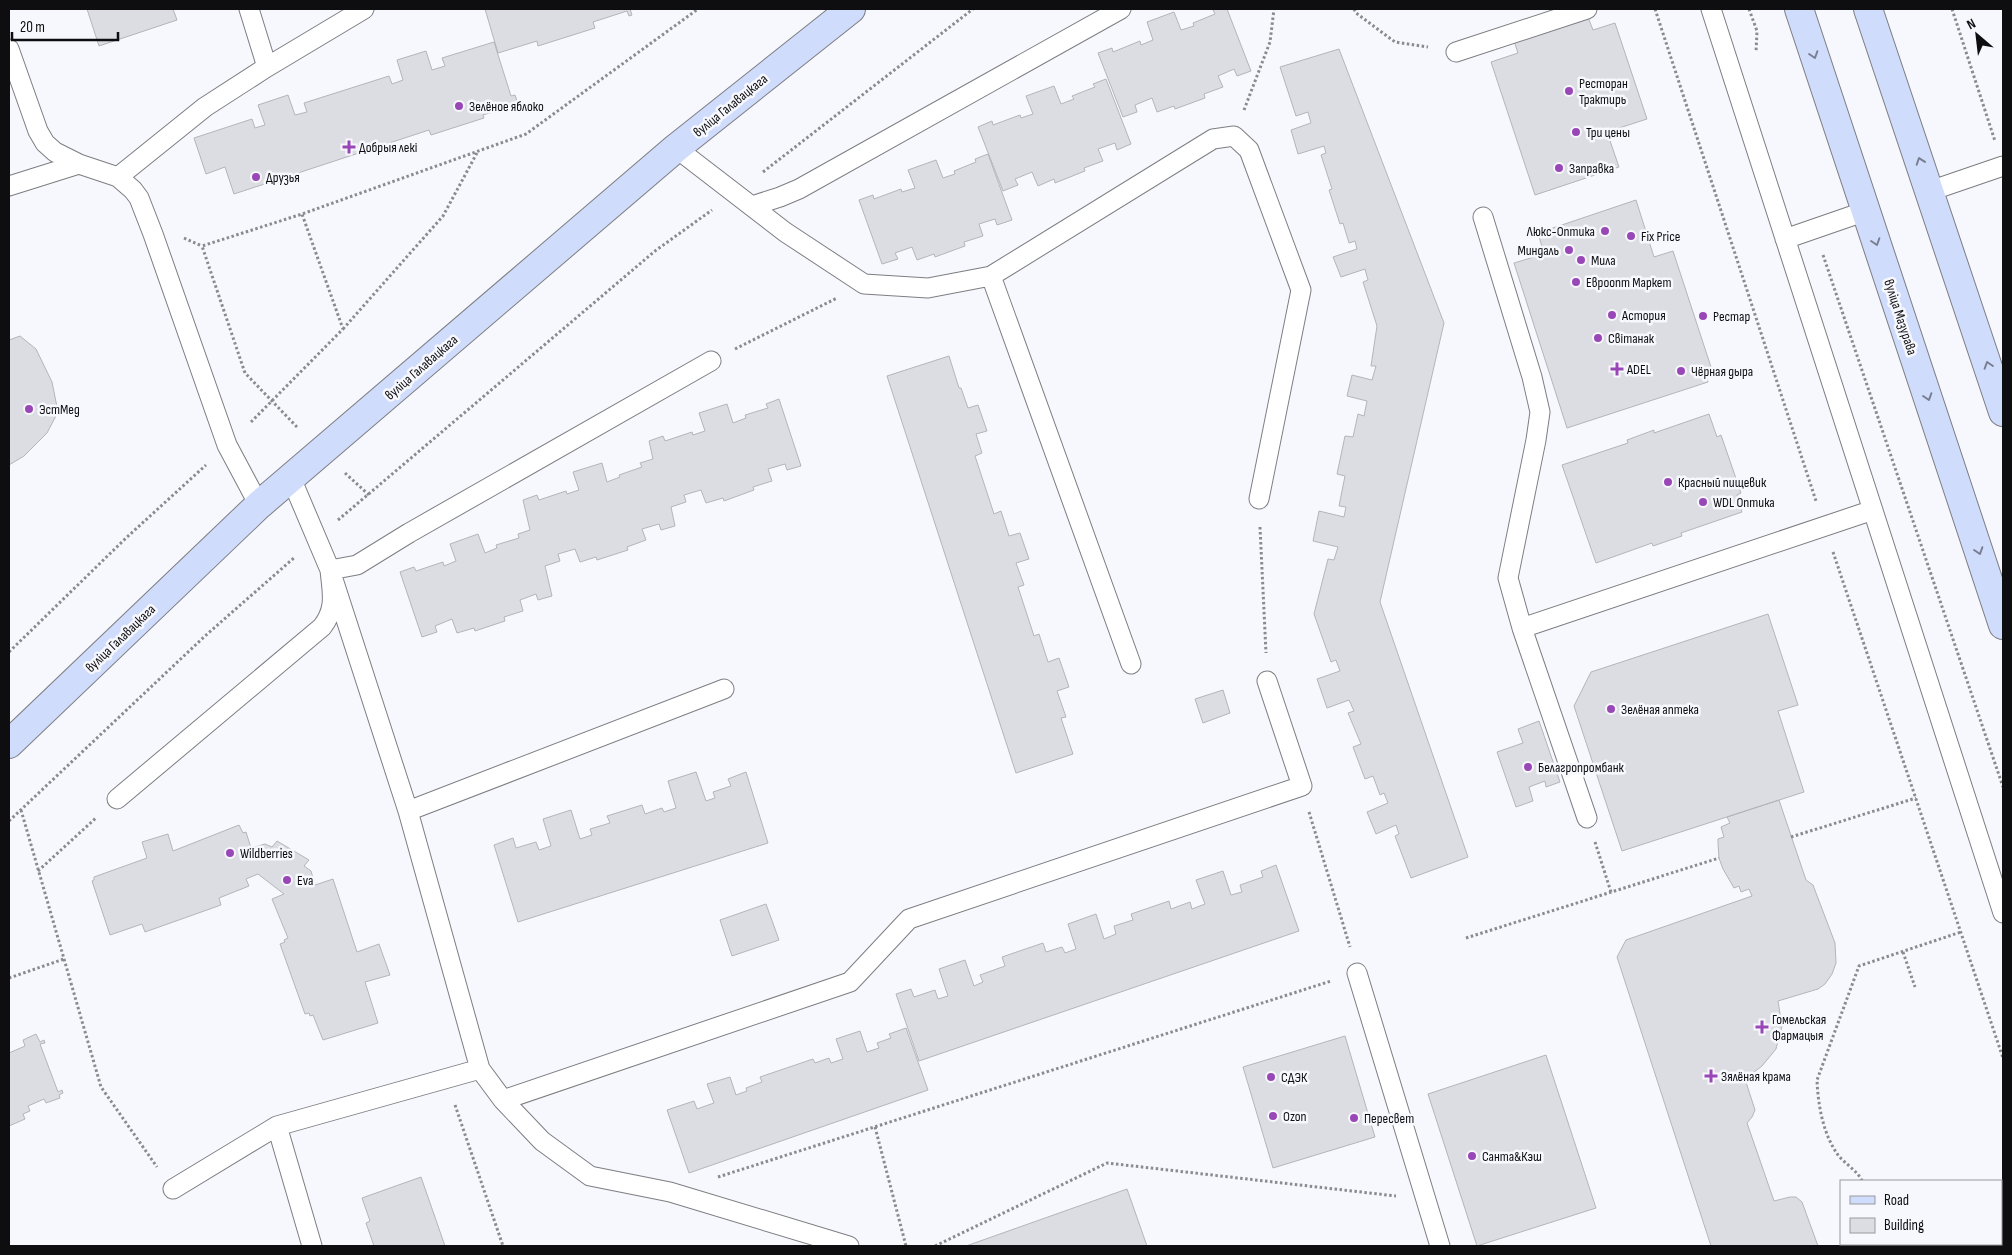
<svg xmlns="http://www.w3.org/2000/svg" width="2012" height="1255" font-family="'Sofia Sans Condensed',sans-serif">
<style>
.building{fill:#dcdde2;stroke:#b4b5b9}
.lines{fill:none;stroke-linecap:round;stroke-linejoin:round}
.lane-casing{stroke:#7d7e82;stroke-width:21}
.secondary-casing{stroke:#7d7e82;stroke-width:30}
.path{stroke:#8b8b8f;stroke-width:3;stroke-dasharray:2.5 2.5;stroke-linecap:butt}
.lane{stroke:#fff;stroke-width:19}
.secondary{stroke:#d0dcfc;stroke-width:28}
.oneway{stroke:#797f92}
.poi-dot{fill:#9947b6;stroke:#f7f8fd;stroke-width:2}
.labels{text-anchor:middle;stroke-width:5;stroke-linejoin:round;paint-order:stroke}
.poi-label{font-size:14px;fill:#0e0e10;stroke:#f7f8fd;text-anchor:start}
.street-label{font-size:14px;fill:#0e0e10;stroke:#f7f8fd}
</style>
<rect width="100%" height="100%" fill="#f7f8fd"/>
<path class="building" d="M87 9H173L177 20 99 46Z
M485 9H630L632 15 629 16 627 11 593 22 595 28 538 46 537 41 498 53Z
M1217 9H1227L1251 71 1237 76 1234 69 1218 76 1223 87 1204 94 1205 98 1175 109 1174 106 1157 112 1152 98 1135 105 1137 112 1123 117 1098 53 1112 48 1113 52 1140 41 1141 45 1153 40 1147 22 1174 12 1181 30 1194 26 1193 23 1215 14 1213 10Z
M1588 17 1593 30 1615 23 1647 119 1607 132 1619 167 1535 195 1491 62 1518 53 1514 41Z
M494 42 511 96 515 95 518 104 483 115 484 118 431 135 429 130 234 194 225 167 206 174 194 138 252 119 255 128 265 125 258 105 288 95 295 115 307 112 304 103 389 76 392 84 403 80 397 60 426 51 432 70 445 66 442 58Z
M1339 49 1444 323 1380 602 1468 857 1411 878 1395 836 1399 834 1396 825 1376 834 1367 812 1388 803 1384 793 1380 795 1373 776 1365 779 1353 747 1361 744 1348 713 1354 711 1349 700 1327 708 1317 679 1340 671 1336 660 1331 662 1314 614 1328 559 1334 560 1338 547 1313 541 1319 511 1344 517 1346 507 1339 506 1345 476 1337 474 1345 436 1353 437 1358 414 1364 416 1367 401 1347 396 1352 375 1372 380 1376 366H1371L1377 326 1363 282 1368 280 1365 269 1341 277 1333 257 1357 249 1355 241 1349 243 1343 223 1340 224 1329 190 1332 189 1321 155 1326 153 1324 146 1298 154 1291 130 1311 123 1308 112 1296 116 1280 67Z
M1106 79 1131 144 1117 150 1115 143 1098 149 1103 161 1084 168 1085 171 1055 183 1054 179 1038 186 1032 172 1015 179 1018 185 1003 191 978 127 992 121 993 125 1020 115 1021 118 1033 114 1026 96 1054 86 1061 104 1074 99 1072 96 1095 87 1093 84Z
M988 154 1012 220 997 225 995 219 979 224 983 236 964 242 965 246 935 257 934 254 917 260 912 247 895 253 898 259 882 264 859 200 873 195 874 199 901 189 902 192 915 188 908 170 936 160 943 178 955 174 954 171 976 162 975 159Z
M1636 200 1654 257 1673 251 1711 367 1704 369 1708 382 1567 428 1514 263 1544 254 1538 233Z
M20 336 36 349 52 382 58 412 47 433 24 456 9 465V340Z
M949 356 959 388H961L968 408 978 405 987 431 976 434 982 453 975 456 994 514 1001 511 1009 536 1020 533 1029 559 1016 563 1024 585 1018 587 1034 636 1039 634 1048 662 1059 658 1069 687 1057 691 1066 717 1061 718 1073 754 1016 773 887 376Z
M779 399 801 466 787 470 785 464 768 469 772 481 753 487 754 490 724 501 723 498 706 503 701 490 684 495 686 502 671 507 675 526 661 530 659 524 642 529 646 540 627 547 628 550 597 560 596 557 580 562 575 549 558 554 560 561 545 566 552 596 538 600 536 594 520 600 523 611 504 617 505 621 475 631 474 628 457 633 452 619 435 626 437 632 422 637 400 572 414 567 416 571 443 562 444 566 456 561 450 544 478 534 485 553 497 548 496 545 519 538 518 534 530 530 523 500 537 495 539 500 566 491 567 494 579 490 573 472 602 463 607 482 620 477 619 475 642 467 640 463 653 459 649 441 663 436 665 441 692 432 693 435 705 431 699 413 727 404 733 423 746 418 745 415 768 408 766 404Z
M1709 414 1717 437 1721 435 1741 493 1737 495 1742 512 1681 533 1682 536 1653 546 1652 543 1596 563 1562 465 1628 443 1627 440 1654 430V433Z
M1768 614 1798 705 1778 711 1804 792 1622 851 1574 706 1591 672Z
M1223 690 1230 713 1203 723 1195 699Z
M1539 721 1560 782 1546 787 1545 781 1529 787 1533 801 1516 807 1497 752 1523 743 1518 729Z
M696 772 706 801 715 798 713 792 731 786 728 779 746 772 768 843 518 922 494 845 513 838 516 848 536 842 539 850 551 846 543 819 571 810 580 839 592 835 590 829 610 823 607 816 642 805 645 814 662 808 664 812 676 808 668 781Z
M1779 800 1806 880 1813 885 1816 893 1835 943 1836 963 1832 974 1825 984 1818 989 1778 1001 1782 1026 1776 1049 1762 1066 1745 1079 1755 1110 1752 1117 1747 1123 1774 1201 1790 1197H1796L1802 1202 1818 1246H1711L1617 957 1626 940 1752 896 1749 889 1741 892 1739 886 1734 888 1723 869 1719 858 1718 843V839L1724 837 1721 827 1730 823 1727 817Z
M239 825 243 833 246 832 251 848 265 844 272 847 277 841 309 860 304 866 311 871 315 885 333 879 357 952 379 944 390 975 365 982 378 1023 323 1040 313 1015 310 1016 309 1013 305 1014 280 944 285 942 284 940 288 938 272 899 284 894 258 874 246 879 249 886 219 898 221 905 145 932 142 924 110 935 92 881 94 880V877L147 858 142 842 168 834 173 851Z
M1276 865 1299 931 919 1061 896 994 911 989 914 997 935 990 938 999 948 996 939 969 965 960 974 986 983 982 980 975 1005 966 1002 957 1043 943 1046 952 1062 947 1065 953 1076 949 1068 924 1096 914 1104 939 1116 934 1114 926 1133 920 1131 914 1169 901 1171 909 1190 902 1192 909 1205 904 1196 880 1223 871 1231 895 1242 892 1240 885 1263 877 1261 871Z
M766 904 779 940 732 956 720 920Z
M906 1028 928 1090 689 1173 667 1110 694 1101 697 1109 714 1103 707 1084 730 1077 736 1095 747 1091 746 1088 762 1082 760 1077 813 1059 815 1063 829 1058 831 1063 843 1059 836 1039 860 1031 867 1052 879 1048 877 1043 891 1038 889 1034Z
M36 1034 40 1042 44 1040 45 1043 40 1044 58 1092 62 1090 63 1093 59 1095 60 1098 46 1103 44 1099 28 1106 30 1111 23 1114 25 1119 9 1126V1053L25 1046 23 1040Z
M1345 1036 1375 1137 1273 1168 1243 1067Z
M1546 1055 1596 1208 1477 1246 1428 1094Z
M421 1177 445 1246H374L366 1223 370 1221 362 1198Z
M1127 1189 1147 1246H966Z"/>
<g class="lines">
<g class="lane-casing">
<path id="lane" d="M1711 9 2003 913
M9 49 38 131 45 143 55 152 79 164 118 177 133 190 139 198 153 234 227 445 259 505
M1456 52 1587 9
M267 67 364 9
M676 148 785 232 864 284 928 288 991 276 1213 139 1234 136 1249 150 1301 290 1259 499
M118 177 205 107 267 67 249 9
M9 186 79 164
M1930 191 2003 166
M752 206 780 197 799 189 1121 9
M1483 217 1532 377 1540 412 1536 440 1508 578 1522 628 1587 818
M1785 239 1866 211
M991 276 1131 664
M291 478 330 570 408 811 480 1069 503 1100 542 1141 590 1176 670 1192 849 1246
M1522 628 1873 510
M117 799 322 627C337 608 332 592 330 570L357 565 409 533 711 361
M408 811 724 689
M1357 973 1440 1246
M503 1100 850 982 909 919 1302 786 1267 681
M277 1126 312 1246
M173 1189 277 1126 480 1069"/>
</g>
<g class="secondary-casing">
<path id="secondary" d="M1799 9 2003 625
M1868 9 2003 412
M9 744 259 505 676 148 851 9"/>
</g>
<path class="path" d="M1354 9 1356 13 1395 42 1428 47
M1655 9 1816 501
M1749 9 1757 31 1756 52
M1952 9 1995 141
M1244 110 1270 42 1274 9
M763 172 973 9
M184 238 202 246
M1823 255 2003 787
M343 329 443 216 478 151
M735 349 837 298
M251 422 343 329 302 214
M297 427 245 373 202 246 302 214 526 134 698 9
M345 473 369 495
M338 520 655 251 712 210
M1260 527 1266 653
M1833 552 2003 1058
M9 652 126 538 206 465
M21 810 101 1087 157 1167
M1309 812 1350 947
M9 821 205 636 295 557
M1791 837 1916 798
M1595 842 1611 892
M38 871 97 817
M1466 938 1719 858
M1903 952 1915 987
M9 978 64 959
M455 1105 503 1246
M875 1127 906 1246
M718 1177 1331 981
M1862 1181C1858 1171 1845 1164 1838 1155 1823 1134 1818 1105 1817 1080L1859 966 1961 932
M1883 1244V1246
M935 1246 1107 1163 1396 1196"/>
<use href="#lane" class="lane"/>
<use href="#secondary" class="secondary"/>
</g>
<defs><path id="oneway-chevron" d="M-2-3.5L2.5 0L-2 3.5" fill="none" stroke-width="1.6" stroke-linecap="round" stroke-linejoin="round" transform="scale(1.25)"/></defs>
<g class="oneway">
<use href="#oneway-chevron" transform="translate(1814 55) rotate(72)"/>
<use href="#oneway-chevron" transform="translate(1920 161) rotate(-109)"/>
<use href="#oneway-chevron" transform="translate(1876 242) rotate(72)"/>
<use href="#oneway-chevron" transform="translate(1988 365) rotate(-108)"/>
<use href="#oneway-chevron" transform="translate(1928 397) rotate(72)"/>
<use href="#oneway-chevron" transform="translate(1979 551) rotate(72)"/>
</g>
<g class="poi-dot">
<circle cx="1569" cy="91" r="5"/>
<circle cx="459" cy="106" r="5"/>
<circle cx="1576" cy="132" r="5"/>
<path d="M346.5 139.5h5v5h5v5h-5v5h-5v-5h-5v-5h5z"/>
<circle cx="1559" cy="168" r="5"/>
<circle cx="256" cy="177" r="5"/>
<circle cx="1605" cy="231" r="5"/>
<circle cx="1631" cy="236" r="5"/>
<circle cx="1569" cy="250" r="5"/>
<circle cx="1581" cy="260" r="5"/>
<circle cx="1576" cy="282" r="5"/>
<circle cx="1612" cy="315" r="5"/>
<circle cx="1703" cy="316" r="5"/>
<circle cx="1598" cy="338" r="5"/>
<path d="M1614.5 361.5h5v5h5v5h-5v5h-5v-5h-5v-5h5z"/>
<circle cx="1681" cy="371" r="5"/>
<circle cx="29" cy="409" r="5"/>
<circle cx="1668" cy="482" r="5"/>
<circle cx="1703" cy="502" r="5"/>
<circle cx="1611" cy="709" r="5"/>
<circle cx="1528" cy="767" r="5"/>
<circle cx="230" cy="853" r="5"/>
<circle cx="287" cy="880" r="5"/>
<path d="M1759.5 1019.5h5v5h5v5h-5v5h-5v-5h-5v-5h5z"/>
<path d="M1708.5 1068.5h5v5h5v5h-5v5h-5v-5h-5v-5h5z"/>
<circle cx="1271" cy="1077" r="5"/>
<circle cx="1273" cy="1116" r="5"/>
<circle cx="1354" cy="1118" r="5"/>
<circle cx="1472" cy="1156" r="5"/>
</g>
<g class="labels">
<g class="poi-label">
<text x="1579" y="88">Ресторан<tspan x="1579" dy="16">Трактирь</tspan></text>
<text x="469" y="111">Зелёное яблоко</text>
<text x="1586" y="137">Три цены</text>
<text x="359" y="152">Добрыя лекі</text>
<text x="1569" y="173">Заправка</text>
<text x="266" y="182">Друзья</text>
<text x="1595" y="236" text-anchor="end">Люкс-Оптика</text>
<text x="1641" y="241">Fix Price</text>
<text x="1559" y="255" text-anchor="end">Миндаль</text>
<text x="1591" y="265">Мила</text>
<text x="1586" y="287">Евроопт Маркет</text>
<text x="1622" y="320">Астория</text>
<text x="1713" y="321">Рестар</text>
<text x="1608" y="343">Світанак</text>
<text x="1627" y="374">ADEL</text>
<text x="1691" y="376">Чёрная дыра</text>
<text x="39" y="414">ЭстМед</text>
<text x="1678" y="487">Красный пищевик</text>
<text x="1713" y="507">WDL Оптика</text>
<text x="1621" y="714">Зелёная аптека</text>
<text x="1538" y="772">Белагропромбанк</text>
<text x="240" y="858">Wildberries</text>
<text x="297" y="885">Eva</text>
<text x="1772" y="1024">Гомельская<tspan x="1772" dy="16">Фармацыя</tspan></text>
<text x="1721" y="1081">Зялёная крама</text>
<text x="1281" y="1082">СДЭК</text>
<text x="1283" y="1121">Ozon</text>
<text x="1364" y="1123">Пересвет</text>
<text x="1482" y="1161">Санта&amp;Кэш</text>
</g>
<g class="street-label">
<text transform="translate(730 105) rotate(-39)" y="5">вуліца Галавацкага</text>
<text transform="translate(1901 317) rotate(72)" y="5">вуліца Мазурава</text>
<text transform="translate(421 367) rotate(-41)" y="5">вуліца Галавацкага</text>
<text transform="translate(120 638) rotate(-44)" y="5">вуліца Галавацкага</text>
</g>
</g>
<rect width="2012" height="1255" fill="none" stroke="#0e0e10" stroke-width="20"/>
<rect x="1840" y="1180" width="162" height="65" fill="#f7f8fd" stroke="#9a9a9e"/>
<rect x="1850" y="1196" width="25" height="8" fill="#d0dcfc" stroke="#9a9a9e"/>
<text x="1884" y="1205" font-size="15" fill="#0e0e10">Road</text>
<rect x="1850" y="1218" width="25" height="15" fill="#dcdde2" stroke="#9a9a9e"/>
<text x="1884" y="1230" font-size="15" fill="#0e0e10">Building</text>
<g transform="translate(1977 35) rotate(332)" stroke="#f7f8fd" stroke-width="4" paint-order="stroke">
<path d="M0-4L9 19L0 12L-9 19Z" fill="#0e0e10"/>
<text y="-8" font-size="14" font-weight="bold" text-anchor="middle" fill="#0e0e10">N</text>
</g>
<path d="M12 32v8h106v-8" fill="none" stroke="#0e0e10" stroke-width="2.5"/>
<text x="20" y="32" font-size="15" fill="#0e0e10" stroke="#f7f8fd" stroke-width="4" paint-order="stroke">20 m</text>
</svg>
